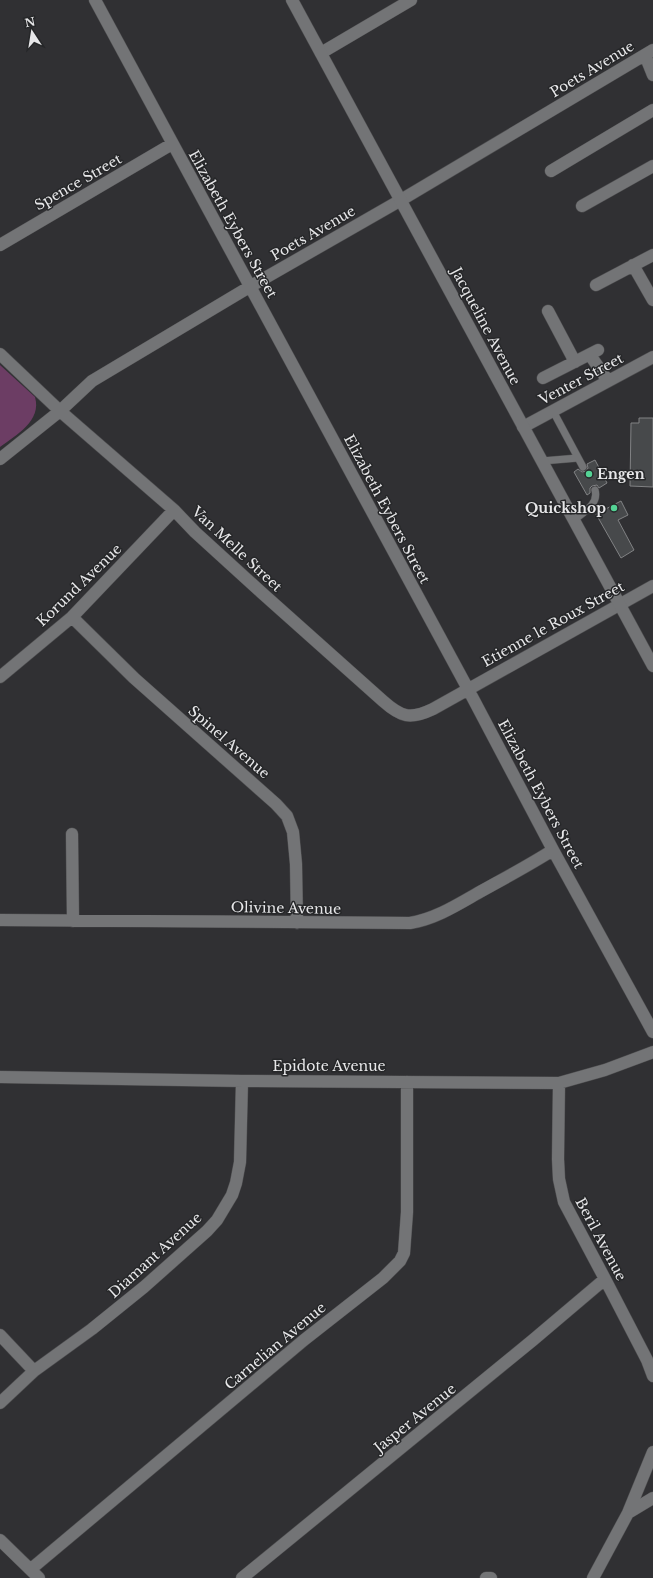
<svg xmlns="http://www.w3.org/2000/svg" width="653" height="1578" font-family="'Libre Baskerville',serif">
<style>
.green{fill:#6c3d64}
.building{fill:#47494b;stroke:#818284}
.lines{fill:none;stroke-linecap:round;stroke-linejoin:round}
.lane-casing{stroke:#4e4e50;stroke-width:8}
.street-casing{stroke:#4e4e50;stroke-width:13}
.secondary-casing{stroke:#4e4e50;stroke-width:13}
.lane{stroke:#737476;stroke-width:7}
.street{stroke:#737476;stroke-width:12}
.secondary{stroke:#737476;stroke-width:12}
.poi-dot{fill:#54d395;stroke:#262729;stroke-width:1.5}
.labels{text-anchor:middle;stroke-width:3;stroke-linejoin:round;paint-order:stroke}
.street-label{font-size:14px;fill:#e7e7e9;stroke:#262729}
.poi-label{font-size:14px;font-weight:bold;fill:#e7e7e9;stroke:#262729;text-anchor:start}
</style>
<rect width="100%" height="100%" fill="#303033"/>
<path class="green" d="M0 365 35 397C42 421 16 435 0 447Z"/>
<path class="building" d="M639 418H653V487L630 486 631 423H639Z
M595 460 607 483 599 488 597 485 592 486 590 488V493L587 495 574 472 578 469 582 472 586 471 588 468 587 464Z
M621 501 628 515 618 520 634 550 621 558 596 514Z"/>
<g class="lines">
<g class="lane-casing">
<path id="lane" d="M553 411 583 467
M542 461 578 458
M574 520C584 512 599 504 595 490"/>
</g>
<g class="street-casing">
<path id="street" d="M95 0 468 689 553 850 653 1032
M321 53 411 0
M645 55 653 75
M551 171 653 110
M582 206 653 166
M0 245 172 144
M633 265 653 300
M596 285 653 255
M548 311 575 362
M0 354 60 411 174 510 195 532 262 593 383 701C401 717 410 720 433 709L653 586
M590 355 608 381
M543 378 598 350
M523 427 653 357
M0 459 60 411 92 381 251 286 401 200 653 50
M72 617 134 678 276 804 287 816 293 832 296 864 297 923
M0 677 72 617 174 510
M72 834 73 921
M0 920 410 923C435 919 457 905 478 893 503 879 528 866 553 850
M0 1077 242 1081 559 1083 605 1070 653 1052
M559 1083 558 1159 559 1179 564 1202 605 1279 647 1360 653 1376
M0 1335 34 1371
M0 1403 34 1371 92 1329 144 1287 207 1231 217 1220 232 1195 236 1183 240 1162 242 1081
M628 1513 653 1498
M0 1540 39 1578
M31 1569 304 1340 383 1278 400 1261 404 1253 407 1212V1082
M242 1578 533 1340 605 1279
M486 1578H491
M593 1578 628 1513 653 1452"/>
</g>
<g class="secondary-casing">
<path id="secondary" d="M292 0 653 666"/>
</g>
<use href="#lane" class="lane"/>
<use href="#street" class="street"/>
<use href="#secondary" class="secondary"/>
</g>
<g class="poi-dot">
<circle cx="589" cy="474" r="4"/>
<circle cx="614" cy="508" r="4"/>
</g>
<g class="labels">
<g class="street-label">
<text transform="translate(592 69) rotate(-31)" y="5">Poets Avenue</text>
<text transform="translate(78 182) rotate(-30)" y="5">Spence Street</text>
<text transform="translate(233 224) rotate(61)" y="5">Elizabeth Eybers Street</text>
<text transform="translate(313 233) rotate(-30)" y="5">Poets Avenue</text>
<text transform="translate(486 326) rotate(62)" y="5">Jacqueline Avenue</text>
<text transform="translate(581 379) rotate(-28)" y="5">Venter Street</text>
<text transform="translate(387 509) rotate(62)" y="5">Elizabeth Eybers Street</text>
<text transform="translate(237 549) rotate(43)" y="5">Van Melle Street</text>
<text transform="translate(79 585) rotate(-44)" y="5">Korund Avenue</text>
<text transform="translate(553 624) rotate(-29)" y="5">Etienne le Roux Street</text>
<text transform="translate(229 742) rotate(41)" y="5">Spinel Avenue</text>
<text transform="translate(541 794) rotate(62)" y="5">Elizabeth Eybers Street</text>
<text transform="translate(286 908) rotate(1)" y="5">Olivine Avenue</text>
<text x="329" y="1071">Epidote Avenue</text>
<text transform="translate(601 1239) rotate(62)" y="5">Beril Avenue</text>
<text transform="translate(155 1255) rotate(-42)" y="5">Diamant Avenue</text>
<text transform="translate(275 1346) rotate(-40)" y="5">Carnelian Avenue</text>
<text transform="translate(415 1418) rotate(-39)" y="5">Jasper Avenue</text>
</g>
<g class="poi-label">
<text x="597" y="479">Engen</text>
<text x="606" y="513" text-anchor="end">Quickshop</text>
</g>
</g>
<g transform="translate(32 32) rotate(348)" stroke="#262729" stroke-width="3" paint-order="stroke">
<path d="M0-3L7 15L0 10L-7 15Z" fill="#e7e7e9"/>
<text y="-6" font-size="11" font-weight="bold" text-anchor="middle" fill="#e7e7e9">N</text>
</g>
</svg>
